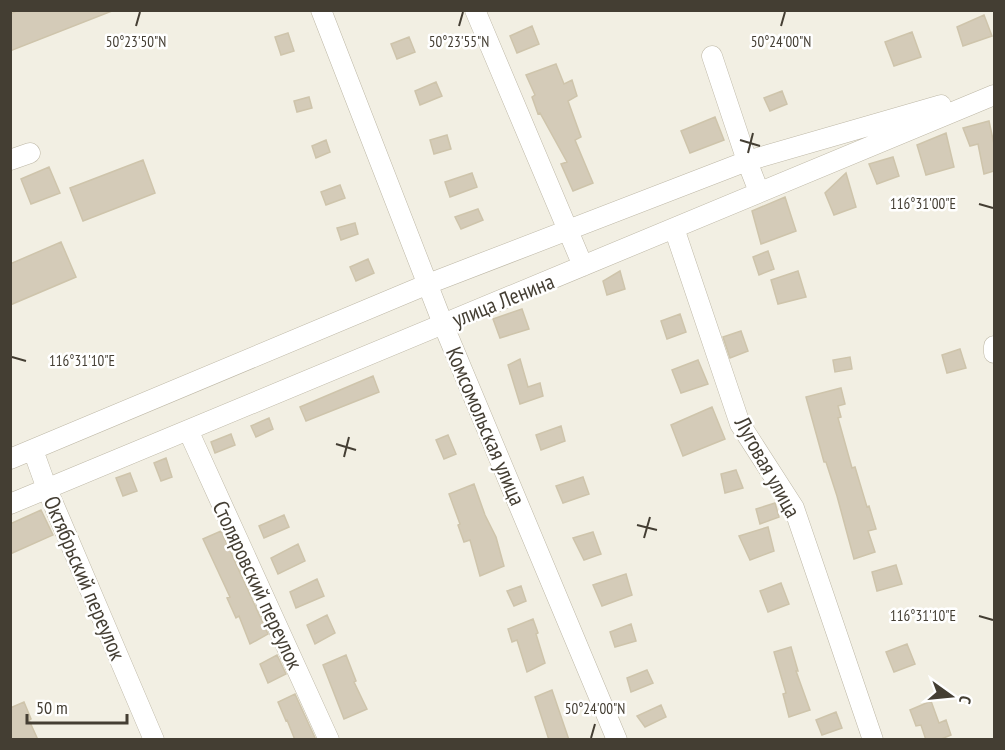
<svg xmlns="http://www.w3.org/2000/svg" width="1005" height="750" font-family="'PT Sans Narrow',sans-serif">
<style>
.building{fill:#d4cbb8;stroke:#cec4ab;stroke-width:1.5}
.lines{fill:none;stroke-linecap:round;stroke-linejoin:round}
.minor-casing{stroke:#bdb7a5;stroke-width:21}
.minor{stroke:#fff;stroke-width:20}
.ticks{fill:none;stroke:#443e33;stroke-width:2}
.labels{text-anchor:middle;stroke-width:5;stroke-linejoin:round;paint-order:stroke}
.street-label{font-size:22px;fill:#443e33;stroke:#fff}
.ticks-label{font-size:15px;text-anchor:middle;fill:#443e33;stroke:#fff;stroke-width:5;stroke-linejoin:round;paint-order:stroke}
</style>
<rect width="100%" height="100%" fill="#f2efe3"/>
<path class="building" d="M19 10H112V11L10 51V14Z
M984 15 992 36 963 46 957 27Z
M532 26 539 44 517 53 510 36Z
M912 32 921 57 894 66 885 42Z
M288 33 294 51 281 55 275 37Z
M409 37 415 52 397 59 391 44Z
M556 64 564 84 572 80 577 96 568 101 581 137 575 140 593 183 573 191 561 164 567 162 540 113 538 114 532 97 535 95 526 75Z
M436 82 442 96 420 105 415 91Z
M782 91 787 104 770 111 764 98Z
M309 97 312 108 297 112 294 101Z
M715 117 724 140 690 153 681 131Z
M989 121 994 144V171L984 174 978 144 970 146 963 128Z
M946 133 954 167 926 175 917 145Z
M447 135 451 149 434 154 430 140Z
M326 140 330 152 316 158 312 146Z
M893 157 899 176 877 184 869 164Z
M143 160 155 193 83 221 70 188Z
M49 167 60 193 31 204 21 179Z
M472 173 477 187 450 197 445 182Z
M846 173 856 207 834 215 825 193Z
M340 185 345 198 326 205 321 192Z
M785 197 796 231 761 244 752 211Z
M478 209 483 220 461 229 455 217Z
M355 223 358 234 341 240 337 228Z
M61 242 76 277 10 305V264Z
M768 251 774 269 759 275 753 257Z
M368 259 374 273 356 281 350 267Z
M620 271 625 289 607 295 603 281Z
M798 271 806 297 778 304 771 280Z
M522 309 529 329 500 338 493 319Z
M680 314 686 332 667 339 661 321Z
M741 331 748 351 730 358 723 337Z
M960 349 966 368 947 373 942 355Z
M850 357 852 369 835 372 833 360Z
M520 359 528 387 540 383 543 396 520 404 508 365Z
M698 360 708 384 681 393 672 370Z
M373 376 379 392 306 421 300 407Z
M841 388 845 404 838 406 841 417 838 418 852 468 855 467 867 507 869 506 876 529 868 531 875 552 854 559 837 496 826 462H824L806 397Z
M712 407 725 439 683 456 671 425Z
M269 418 273 429 256 437 251 426Z
M561 426 565 441 541 450 536 435Z
M231 434 235 445 215 453 211 442Z
M448 435 456 454 444 459 436 440Z
M166 458 172 477 161 481 154 463Z
M736 470 743 488 725 493 721 474Z
M130 473 137 491 123 496 116 478Z
M583 477 589 494 563 503 556 486Z
M474 484 485 515 496 537 504 566 480 576 470 540 464 542 458 525 460 524 449 494Z
M775 503 779 517 760 524 756 509Z
M41 510 53 535 10 554V524Z
M284 515 289 527 264 538 259 526Z
M768 527 774 551 750 560 739 536Z
M221 531 268 634 250 644 239 616 236 618 227 598 230 597 203 539Z
M593 532 601 554 584 560 573 538Z
M298 544 305 561 278 574 271 558Z
M896 565 902 584 877 591 872 572Z
M626 574 632 595 602 606 593 585Z
M317 579 324 596 296 608 290 592Z
M781 583 789 604 768 612 760 591Z
M521 586 526 601 514 606 507 591Z
M327 615 335 633 315 644 307 625Z
M533 619 538 633 536 634 545 663 527 672 517 640 512 642 508 629Z
M631 624 636 641 615 647 610 632Z
M907 644 915 664 894 672 886 652Z
M791 647 798 671H796L810 710 789 717 783 694 786 693 774 652Z
M277 655 286 674 268 683 260 664Z
M346 655 356 681 354 682 367 709 344 719 323 665Z
M647 670 653 683 631 692 627 678Z
M552 690 569 740H549L535 697Z
M295 694 316 740H295L287 720 286 721 278 702Z
M931 701 939 723 946 720 951 735 939 740H926L921 725 916 726 910 710Z
M24 702 31 719 29 720 38 740H10V708Z
M661 705 666 717 645 727 637 716Z
M836 712 842 728 822 735 816 720Z"/>
<g class="lines">
<g class="minor-casing">
<path id="minor" d="M321 10 443 324 617 740
M475 10 583 266
M712 56 747 161 759 192
M10 160 30 153
M674 228 740 424 794 508 873 740
M994 346V353
M188 430 329 740
M33 450 47 489 154 740
M10 459 428 284 747 161 941 105
M10 504 994 95"/>
</g>
<use href="#minor" class="minor"/>
</g>
<path class="ticks" d="M136 26 140 12M459 26 463 12M781 26 785 12M740 140 760 146M748 153 753 133M979 204 993 208M12 357 26 361M336 444 356 450M344 457 349 437M637 525 657 530M644 538 650 517M979 616 993 620M591 738 595 724"/>
<g class="labels">
<g class="street-label">
<text transform="translate(503 300) rotate(-22)" y="8">улица Ленина</text>
<text transform="translate(486 426) rotate(67)" y="8">Комсомольская улица</text>
<text transform="translate(768 467) rotate(61)" y="8">Луговая улица</text>
<text transform="translate(85 578) rotate(67)" y="8">Октябрьский переулок</text>
<text transform="translate(258 585) rotate(65)" y="8">Столяровский переулок</text>
</g>
</g>
<g class="ticks-label">
<text x="136" y="47">50°23'50"N</text>
<text x="459" y="47">50°23'55"N</text>
<text x="781" y="47">50°24'00"N</text>
<text x="923" y="209">116°31'00"E</text>
<text x="82" y="366">116°31'10"E</text>
<text x="923" y="621">116°31'10"E</text>
<text x="595" y="714">50°24'00"N</text>
</g>
<rect width="1005" height="750" fill="none" stroke="#443e33" stroke-width="24"/>
<g transform="translate(951 696) rotate(105)" stroke="#ffffff" stroke-width="4.5" paint-order="stroke">
<path d="M0-4.5L10 22L0 15L-10 22Z" fill="#443e33"/>
<text y="-9" font-size="16" font-weight="bold" text-anchor="middle" fill="#443e33">С</text>
</g>
<path d="M27 714v9h100v-9" fill="none" stroke="#443e33" stroke-width="3"/>
<text x="36" y="714" font-size="18" fill="#443e33" stroke="#ffffff" stroke-width="4.5" paint-order="stroke">50 m</text>
</svg>
